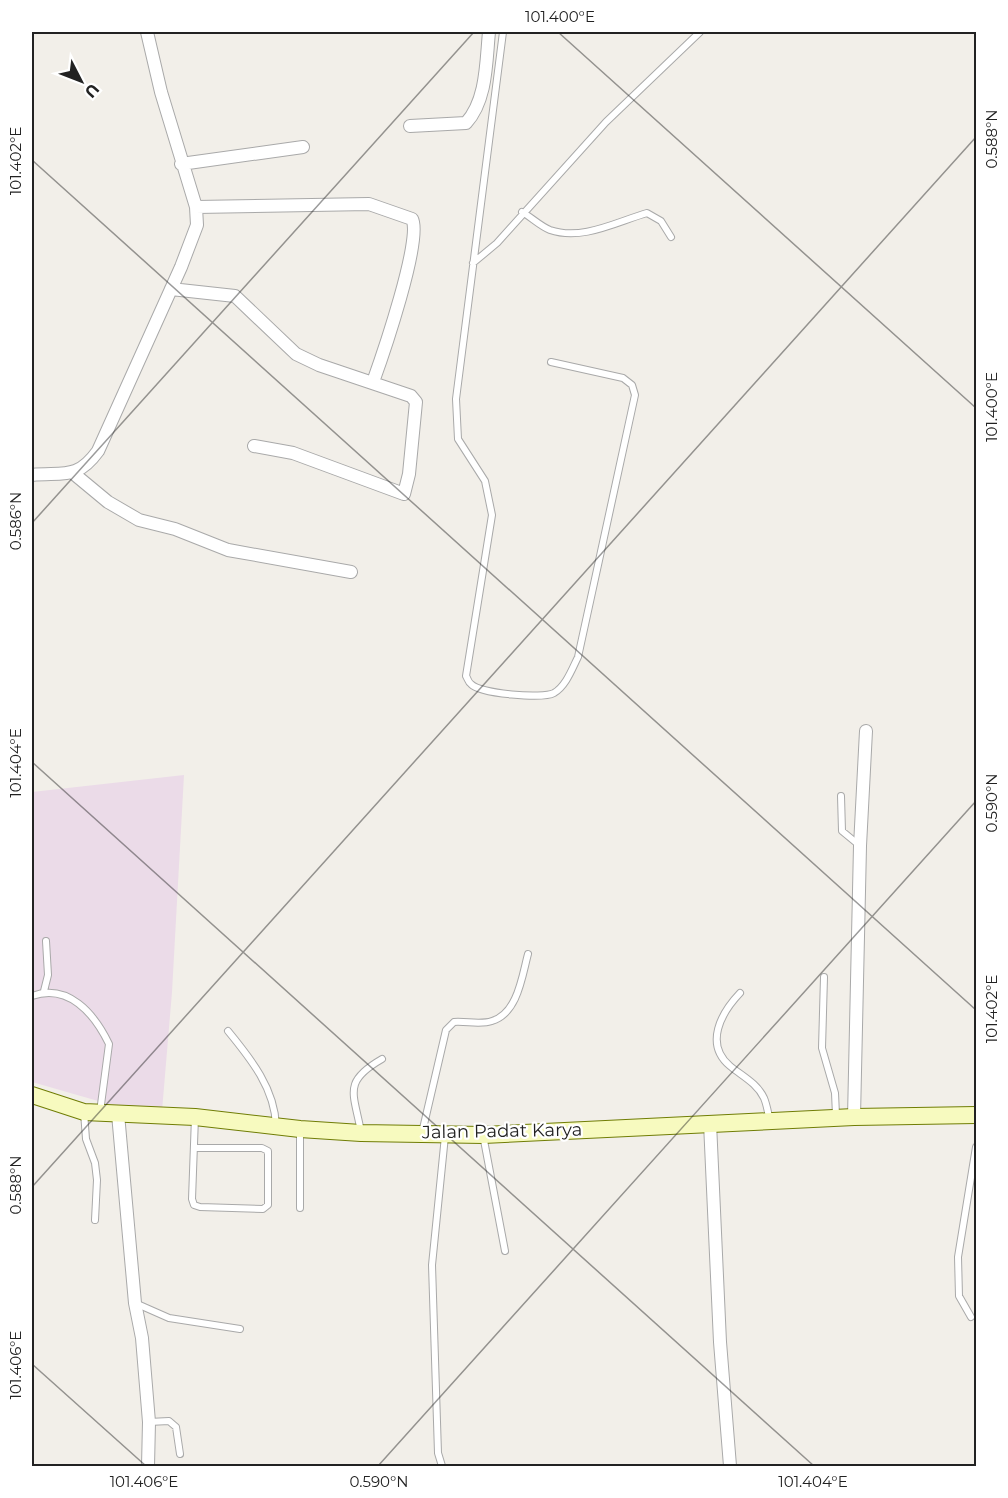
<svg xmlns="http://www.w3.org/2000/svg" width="1008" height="1498" font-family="Montserrat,sans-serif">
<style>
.industrial{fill:#ebdbe8}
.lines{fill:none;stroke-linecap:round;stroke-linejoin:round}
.lane-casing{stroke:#a9a9a9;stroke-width:8}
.street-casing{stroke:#a9a9a9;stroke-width:14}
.secondary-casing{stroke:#707d05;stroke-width:18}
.lane{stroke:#fff;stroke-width:6}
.street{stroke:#fff;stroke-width:12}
.secondary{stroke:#f7fabf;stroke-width:16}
.ticks{fill:none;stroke:#222;stroke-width:1.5;stroke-opacity:0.45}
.labels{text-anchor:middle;stroke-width:4.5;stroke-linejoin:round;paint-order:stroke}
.street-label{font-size:18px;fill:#222;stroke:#fff}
.neatline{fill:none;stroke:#222;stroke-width:2}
.ticks-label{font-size:15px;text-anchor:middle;fill:#222}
</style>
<rect width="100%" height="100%" fill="#f2efe9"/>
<path class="industrial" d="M184 775 172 992 162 1111 126 1109 32 1082V792Z"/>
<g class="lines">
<g class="lane-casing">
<path id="lane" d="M503 32 456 399 458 439 485 481 492 515 466 676C468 679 468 682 471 684 480 694 543 699 554 693 566 686 572 669 578 657L635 395 632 385 623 378 551 362
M522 212C531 217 540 226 550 230 582 241 616 222 647 213L661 221 671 237
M473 263 497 243 606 122 700 32
M841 796 842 831 859 845
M824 977 822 1048 835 1093 836 1115
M44 991 48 975 46 941
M740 993C721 1013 704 1044 730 1066 742 1076 757 1083 764 1098 767 1105 768 1113 770 1121
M32 996C68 983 94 1013 109 1044L100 1112
M228 1031C251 1059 275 1089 276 1126
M84 1112 86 1139 95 1163 97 1180 95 1220
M300 1130V1208
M361 1132C354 1093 342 1082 382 1059
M422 1133 446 1030 454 1022C466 1021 481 1025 492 1021 518 1013 522 976 528 954
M483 1135 505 1251
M194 1148H262L268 1151V1205L263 1209 200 1207 194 1205 192 1199 195 1117
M135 1303 169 1318 240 1329
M971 1317 959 1296 958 1257 976 1147
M149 1422 169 1421 176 1427 180 1454
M442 1466 438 1453 432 1265 445 1136"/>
</g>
<g class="street-casing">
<path id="street" d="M410 126 466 123C487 100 486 62 489 32
M181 164 303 147
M196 207 369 204 412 219C423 238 382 357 373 382
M171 289 235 296 296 354 319 365 411 396 416 402 409 474 404 494 293 453 254 446
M73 473 108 502 139 520 175 529 228 550 351 572
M32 475C64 472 77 480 98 451L181 267 197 225 196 207 161 92 147 32
M118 1114 135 1303 142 1338 149 1422 148 1466
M854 1117 860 846 866 731
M710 1123 720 1342 730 1466"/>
</g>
<g class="secondary-casing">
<path id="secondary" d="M32 1095 84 1112 195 1117 300 1129 361 1133 483 1135 854 1117 976 1115"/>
</g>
<use href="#lane" class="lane"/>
<use href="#street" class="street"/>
<use href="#secondary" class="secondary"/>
</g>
<path class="ticks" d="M558 32 976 408M32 160 976 1010M32 523 474 32M32 762 814 1466M32 1187 976 137M32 1364 146 1466M378 1466 976 801"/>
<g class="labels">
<g class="street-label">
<text transform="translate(502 1131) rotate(-1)" y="6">Jalan Padat Karya</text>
</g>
</g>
<rect width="1008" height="1498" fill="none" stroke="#ffffff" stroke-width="66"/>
<g transform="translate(81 81) rotate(132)" stroke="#ffffff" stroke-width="4.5" paint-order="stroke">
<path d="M0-4.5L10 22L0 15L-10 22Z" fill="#222222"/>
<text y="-9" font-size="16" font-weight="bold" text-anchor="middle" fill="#222222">U</text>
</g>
<rect x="33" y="33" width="942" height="1432" class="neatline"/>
<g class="ticks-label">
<text x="560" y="22">101.400°E</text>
<text transform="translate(992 139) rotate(-90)" y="5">0.588°N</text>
<text transform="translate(16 161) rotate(-90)" y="5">101.402°E</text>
<text transform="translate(992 407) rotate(-90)" y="5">101.400°E</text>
<text transform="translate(16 521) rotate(-90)" y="5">0.586°N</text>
<text transform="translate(16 763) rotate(-90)" y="5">101.404°E</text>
<text transform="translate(992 803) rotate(-90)" y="5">0.590°N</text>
<text transform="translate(992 1009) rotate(-90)" y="5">101.402°E</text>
<text transform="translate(16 1185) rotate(-90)" y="5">0.588°N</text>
<text transform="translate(16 1365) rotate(-90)" y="5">101.406°E</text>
<text x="144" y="1487">101.406°E</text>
<text x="379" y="1487">0.590°N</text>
<text x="813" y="1487">101.404°E</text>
</g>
</svg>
